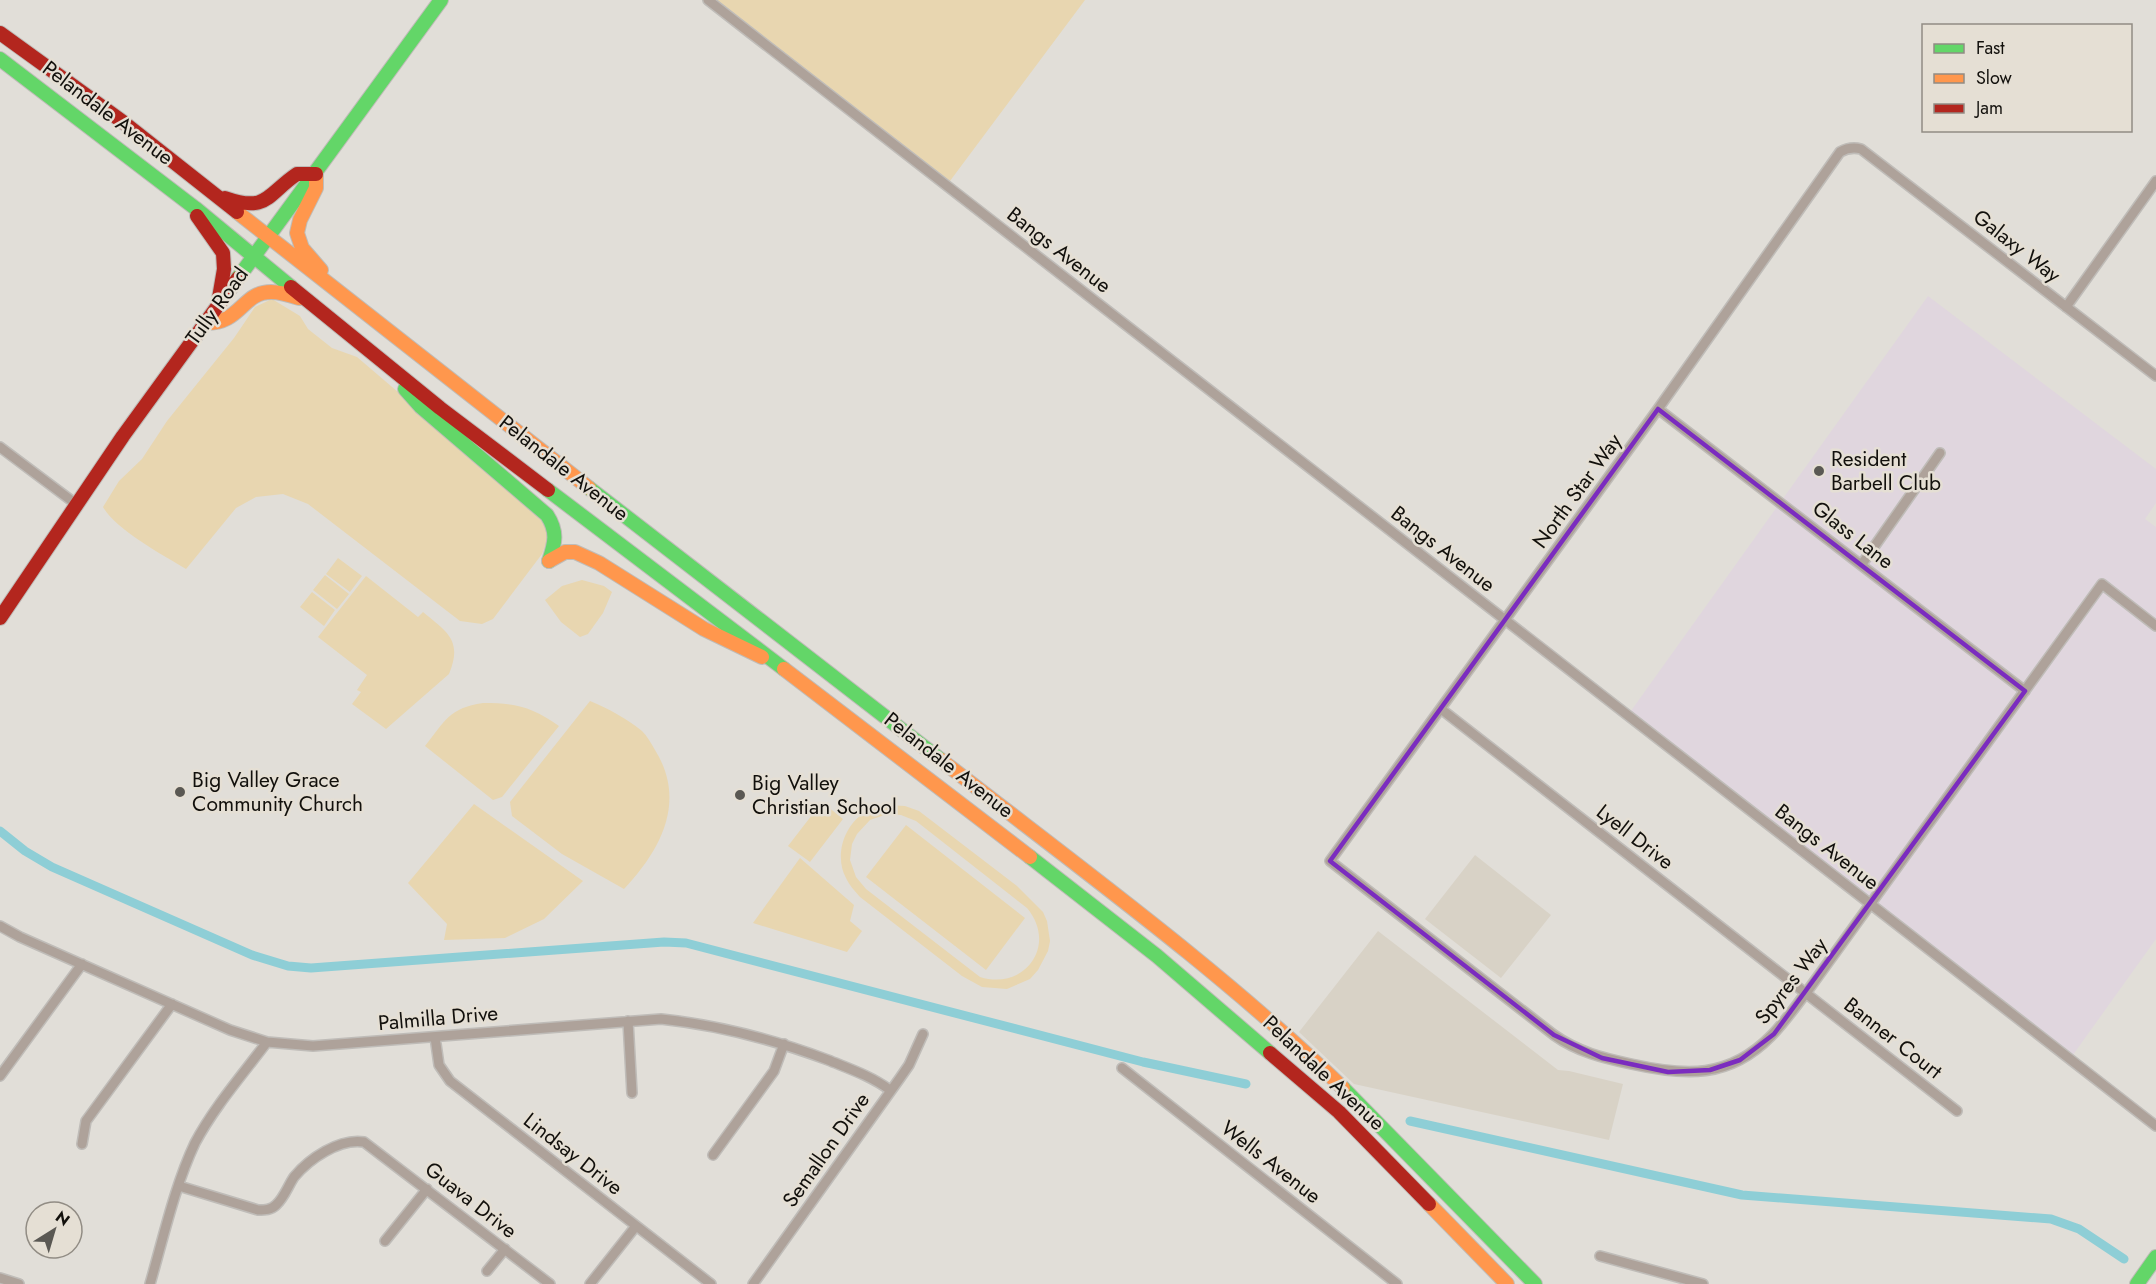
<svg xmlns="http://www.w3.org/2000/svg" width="2156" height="1284" font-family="Jost,sans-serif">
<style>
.built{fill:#d8d2c6}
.industrial{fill:#e0d6de}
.green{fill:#e8d6b0;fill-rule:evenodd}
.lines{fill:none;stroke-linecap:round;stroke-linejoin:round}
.canal{stroke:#8eced6;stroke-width:9}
.street-casing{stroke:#bfbcb8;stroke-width:12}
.fast-casing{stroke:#bfbcb8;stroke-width:16}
.slow-casing{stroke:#bfbcb8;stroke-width:16}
.jam-casing{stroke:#bfbcb8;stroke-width:16}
.street{stroke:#aea29a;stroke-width:9}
.fast{stroke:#63d668;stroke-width:14}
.slow{stroke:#ff974d;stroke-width:14}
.jam{stroke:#b3261e;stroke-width:14}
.marked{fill:none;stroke:#7b2cbf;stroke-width:4.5;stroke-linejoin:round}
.poi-dot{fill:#5a5853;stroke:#e5dfd4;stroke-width:2}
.labels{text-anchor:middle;stroke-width:5;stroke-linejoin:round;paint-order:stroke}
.street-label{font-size:21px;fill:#12100c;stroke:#e5dfd4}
.poi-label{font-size:21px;fill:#12100c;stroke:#e5dfd4;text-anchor:start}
</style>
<rect width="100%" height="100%" fill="#e1ded8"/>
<path class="built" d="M1475 855 1551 915 1501 978 1425 919Z
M1378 931 1558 1070 1569 1071 1623 1084 1609 1140 1354 1084 1299 1032Z"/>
<path class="industrial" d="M1928 296 2156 469V503L2145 519 2156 527V939L2070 1059 1628 715Z"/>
<path class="green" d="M705 0H1085L947 185Z
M272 299 300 316 308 329 332 348 357 357 542 515 550 533 542 554 493 619 482 624 460 621 308 504 283 494 256 497 236 508 186 569C163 555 115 529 103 507L119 481 142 459 167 421 234 338 255 307Z
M338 558 362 576 350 592 326 574Z
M325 575 349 594 337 609 313 590Z
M366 576 418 617 423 612C447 632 463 640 449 674L386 729 352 704 361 692 357 690 367 675 318 637Z
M582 580 604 586 612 592 603 613 588 634 580 637 561 622 545 600 562 586Z
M312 592 335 610 324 626 300 607Z
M590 701C609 709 626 718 642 731 647 736 651 743 655 750 687 801 661 850 624 889L562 854 512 816 510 802Z
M483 703C516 703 532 707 559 726L502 797 493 800 425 746C445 721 449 708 483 703Z
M822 802 843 819 810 862 788 846Z
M474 804 583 881 544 919 505 938 444 940 447 924 408 883Z
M888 805 905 806 919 811 1017 886 1043 912 1047 921 1050 941 1048 951 1038 970 1030 979 1007 989 982 987 962 976 860 897C855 891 849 885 846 878 834 856 844 824 866 812 873 808 881 807 888 805ZM887 814 901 815 916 821 1027 908C1058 945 1025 991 980 977L866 889 856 877 850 860 852 844 857 834 870 820Z
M906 825 1025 918 986 970 866 877Z
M800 858 854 905 850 921 862 931 847 952 753 923Z"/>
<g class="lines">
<path class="canal" d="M0 831 25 851 52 867 252 955 288 966 311 968 664 942 686 943 1143 1062 1246 1084
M1410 1121 1742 1195 2051 1219 2079 1229 2124 1259"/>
<g class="street-casing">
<path id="street" d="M708 0 2156 1126
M2066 307 2156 181
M2156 376 1861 149C1853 147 1847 148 1840 152L1658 409 1330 861 1554 1035C1578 1052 1603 1058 1631 1064 1685 1076 1729 1079 1771 1036 1784 1023 1795 1007 1806 993L2102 584 2156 626
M1658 409 2025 691
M0 447 76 504
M1862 564 1940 453
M1441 709 1957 1111
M0 926 20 937 230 1030 267 1042 313 1046 661 1019C718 1025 775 1040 828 1060 850 1069 871 1076 890 1090
M628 1021 632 1093
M435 1037 439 1065 450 1081 711 1284
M1122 1068 1397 1284
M0 1076 82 964
M82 1144 86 1121 172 1004
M713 1155 774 1071 784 1044
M179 1186 258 1210C265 1210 271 1210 276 1205 284 1198 288 1186 294 1177 309 1159 339 1138 364 1142L550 1284
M385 1241 427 1189
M1600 1256 1703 1284
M487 1271 505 1249
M0 1278 19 1284
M150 1284C163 1239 175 1185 195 1143 214 1107 243 1074 267 1042
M590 1284 636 1226
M753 1284 900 1078 909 1065 923 1034"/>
</g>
<g class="fast-casing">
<path id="fast" d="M0 59 195 208 291 287
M238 278 441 0
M405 389 421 407 547 515C558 532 555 543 549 561
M589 488 941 760
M548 490 784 669
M1030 857 1157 956 1270 1053
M1343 1088 1535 1284
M2137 1284 2156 1257"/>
</g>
<g class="slow-casing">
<path id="slow" d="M316 174V188L300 220 297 233 302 248 321 270
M237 212 589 488
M205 323C241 324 242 292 271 292 281 292 290 295 299 298
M549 561 565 552H575L599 563 704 629 762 657
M784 669 1030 857
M941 760C1077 866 1218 968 1343 1088
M1429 1204 1507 1284"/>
</g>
<g class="jam-casing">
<path id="jam" d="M0 33 123 122 237 212
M225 198C268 213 267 194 297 174H316
M197 216 223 253 224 269 219 298
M291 287 440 408 548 490
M0 618 123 436 238 278
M1270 1053 1339 1112 1429 1204"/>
</g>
<use href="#street" class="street"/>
<use href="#fast" class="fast"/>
<use href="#slow" class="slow"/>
<use href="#jam" class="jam"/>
</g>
<path class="marked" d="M1658 409 2025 691 1774 1034 1740 1060 1710 1070 1668 1072 1602 1058 1554 1035 1330 861Z"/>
<g class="poi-dot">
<circle cx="1819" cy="471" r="6"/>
<circle cx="180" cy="792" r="6"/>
<circle cx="740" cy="795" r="6"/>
</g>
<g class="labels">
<g class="street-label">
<text transform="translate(108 113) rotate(37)" y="7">Pelandale Avenue</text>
<text transform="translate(2017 246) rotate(38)" y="7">Galaxy Way</text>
<text transform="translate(1059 250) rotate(38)" y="7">Bangs Avenue</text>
<text transform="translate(217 306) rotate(-54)" y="7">Tully Road</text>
<text transform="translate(564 468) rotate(38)" y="7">Pelandale Avenue</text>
<text transform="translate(1577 491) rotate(-54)" y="7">North Star Way</text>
<text transform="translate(1853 535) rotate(38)" y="7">Glass Lane</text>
<text transform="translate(1443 549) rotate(38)" y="7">Bangs Avenue</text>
<text transform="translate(949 765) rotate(38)" y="7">Pelandale Avenue</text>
<text transform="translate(1635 837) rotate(38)" y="7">Lyell Drive</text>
<text transform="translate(1827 847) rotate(38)" y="7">Bangs Avenue</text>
<text transform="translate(1791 981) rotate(-52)" y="7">Spyres Way</text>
<text transform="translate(438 1018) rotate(-5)" y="7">Palmilla Drive</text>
<text transform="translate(1893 1038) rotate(38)" y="7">Banner Court</text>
<text transform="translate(1324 1073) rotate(43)" y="7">Pelandale Avenue</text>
<text transform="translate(826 1150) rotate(-55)" y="7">Semallon Drive</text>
<text transform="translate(573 1154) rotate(38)" y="7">Lindsay Drive</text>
<text transform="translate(1271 1162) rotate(38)" y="7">Wells Avenue</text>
<text transform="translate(471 1200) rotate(38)" y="7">Guava Drive</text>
</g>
<g class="poi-label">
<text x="1831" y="466">Resident<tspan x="1831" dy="24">Barbell Club</tspan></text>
<text x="192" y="787">Big Valley Grace<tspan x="192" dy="24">Community Church</tspan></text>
<text x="752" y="790">Big Valley<tspan x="752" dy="24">Christian School</tspan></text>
</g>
</g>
<rect x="1922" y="24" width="210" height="108" fill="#e5dfd4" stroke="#918c84" stroke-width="1.5"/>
<rect x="1934" y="44" width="30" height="9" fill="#63d668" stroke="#918c84" stroke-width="1.5"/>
<text x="1976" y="54" font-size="18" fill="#12100c">Fast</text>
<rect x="1934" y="74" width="30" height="9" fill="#ff974d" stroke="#918c84" stroke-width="1.5"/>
<text x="1976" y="84" font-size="18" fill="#12100c">Slow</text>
<rect x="1934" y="104" width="30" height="9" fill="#b3261e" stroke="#918c84" stroke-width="1.5"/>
<text x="1976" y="114" font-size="18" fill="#12100c">Jam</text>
<g transform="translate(54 1230) rotate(37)"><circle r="28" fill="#e5dfd4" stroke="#918c84" stroke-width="1.5"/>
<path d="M0-4.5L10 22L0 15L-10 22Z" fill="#5a5853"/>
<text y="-9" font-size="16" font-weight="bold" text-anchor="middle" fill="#12100c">N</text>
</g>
</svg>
